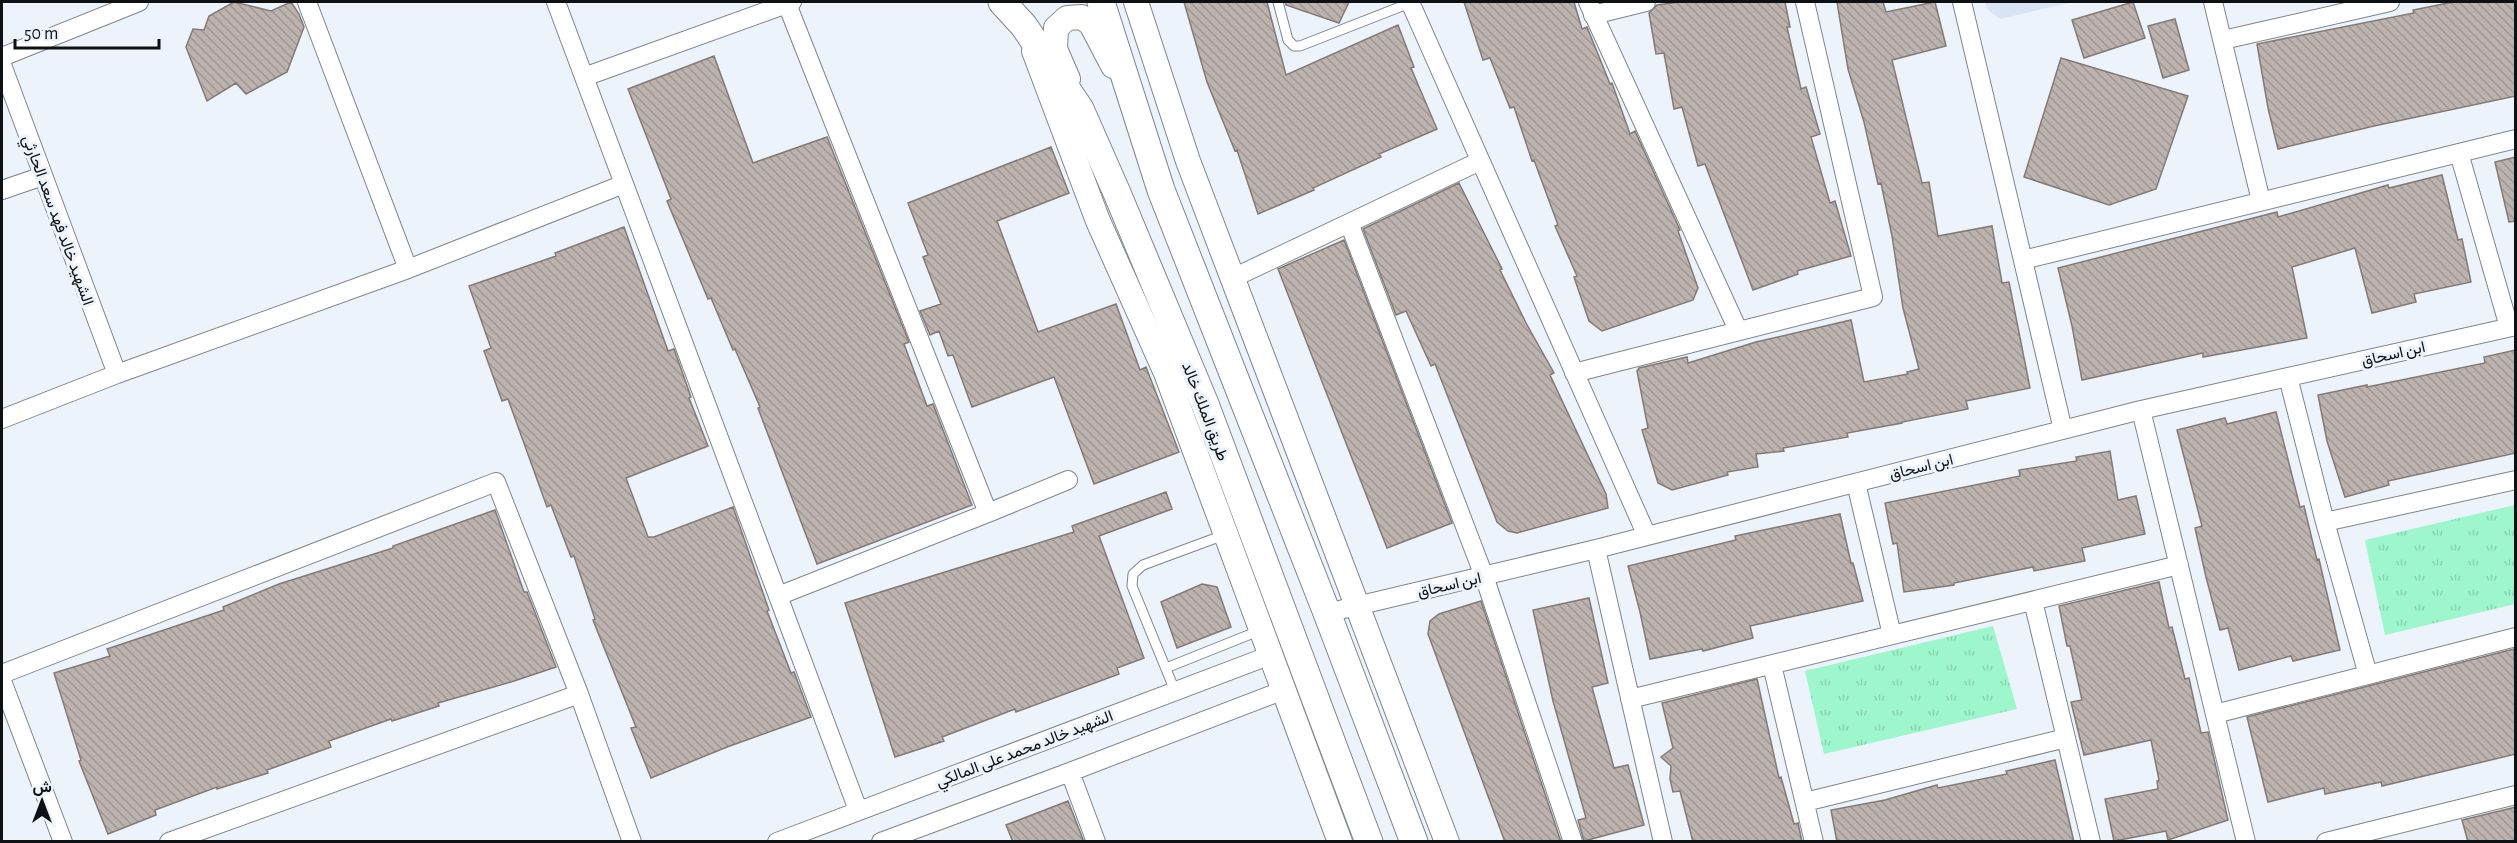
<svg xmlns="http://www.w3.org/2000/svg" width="2517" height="843" font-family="'Alegreya Sans',Vazirmatn,sans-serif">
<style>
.built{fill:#d8e4f1}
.park{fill:url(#park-tufts)}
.building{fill:url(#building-back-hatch);stroke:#837a76;stroke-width:1.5}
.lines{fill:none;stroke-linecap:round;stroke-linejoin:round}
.service-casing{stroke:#7e858c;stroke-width:11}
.minor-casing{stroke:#7e858c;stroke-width:20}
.secondary-casing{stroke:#7e858c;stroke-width:26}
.primary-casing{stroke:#7e858c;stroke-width:29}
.service{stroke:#fff;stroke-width:9}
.minor{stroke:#fff;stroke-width:18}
.secondary{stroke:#fff;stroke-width:24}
.primary{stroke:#fff;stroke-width:27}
.labels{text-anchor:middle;stroke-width:6;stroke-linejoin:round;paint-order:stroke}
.street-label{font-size:16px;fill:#0e1113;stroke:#ecf3fb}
</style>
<defs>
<pattern id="park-tufts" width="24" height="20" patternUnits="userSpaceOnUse" patternTransform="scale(1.5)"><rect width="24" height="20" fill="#9ef6cd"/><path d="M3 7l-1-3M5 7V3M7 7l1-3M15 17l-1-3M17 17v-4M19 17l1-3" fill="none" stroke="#87d2af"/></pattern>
<pattern id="building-back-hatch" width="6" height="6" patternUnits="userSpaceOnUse" patternTransform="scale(1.5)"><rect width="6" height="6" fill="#bcb2ae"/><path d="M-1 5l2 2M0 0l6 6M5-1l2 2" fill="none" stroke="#a09895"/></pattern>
</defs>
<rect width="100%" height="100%" fill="#ecf3fb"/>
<path class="built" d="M1985 2H2073L2000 19 1987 9Z"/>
<path class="park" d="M2515 505V604L2385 635 2365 540Z
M1993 626 2017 709 1824 754 1805 671Z"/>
<path class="building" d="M234 2 271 11 291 2 299 14 304 27 287 72 246 94 236 83 207 101 186 47 193 29 204 30 209 16Z
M1184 2H1267L1286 75 1398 25 1414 67 1411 68 1437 129 1379 154 1381 157 1313 188 1314 190 1258 214 1237 150 1235 151 1207 82Z
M1285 2H1349L1339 23 1286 5Z
M1464 2H1574L1582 29 1587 27 1610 84 1612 83 1630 134 1635 131 1680 230 1678 231 1698 288 1693 300 1602 331 1589 321 1574 277 1577 276 1555 226 1558 225 1534 160 1532 161 1514 107 1510 108 1490 58 1483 60Z
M1679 2H1785L1790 27H1787L1801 89 1806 87 1820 134 1811 137 1830 203 1835 201 1851 256 1797 271 1798 274 1753 290 1705 164 1698 166 1682 107 1674 109 1664 53 1656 54 1649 13 1657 5Z
M1837 2H1883L1886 12 1935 2 1946 46 1892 60 1922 183 1929 182 1938 236 1992 226 2002 283 2009 282 2030 388 1966 401 1968 409 1902 422V423L1847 433 1848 437 1783 448 1784 451 1756 454 1758 467 1727 472 1728 475 1672 490 1658 483 1642 430 1648 428 1637 371 1639 368 1687 357 1688 363 1756 342 1851 320 1864 382 1908 374 1907 372 1919 369 1903 308 1892 236 1881 183 1878 184 1864 122 1848 69Z
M2133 2 2145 38 2084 58 2072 20Z
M2453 2H2516V96L2374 126 2278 149 2268 108 2257 44 2414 13 2413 10Z
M2175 19 2189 70 2163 78 2148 26Z
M714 56 753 163 827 137 909 342 904 344 927 406 933 404 972 505 817 564 758 408 760 407 735 349 733 350 711 298 708 299 667 201 671 199 628 89Z
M2061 58 2188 96 2156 189 2109 205 2024 177Z
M1051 147 1069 193 997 221 1038 332 1116 304 1140 370 1146 367 1179 452 1094 484 1054 377 972 407 953 355 948 356 939 331 930 335 920 311 941 304 923 257 928 255 908 203Z
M2516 157V221L2509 222 2495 162Z
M2442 175 2458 240 2462 239 2471 282 2414 294 2416 302 2372 313 2355 248 2292 267 2307 338 2203 357V353L2082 380 2072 326 2058 268 2277 212 2278 217 2388 185 2389 188Z
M1459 183 1502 269 1500 270 1526 323 1554 373 1550 375 1606 494 1608 508 1517 533 1508 531 1497 522 1435 364 1431 366 1406 311 1396 315 1363 229Z
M624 227 668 351 674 349 691 397 689 398 708 446 626 478 648 537H654L733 507 769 610 767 611 791 673 794 672 811 717 727 747 651 778 631 728 636 727 593 620 595 619 574 556 571 557 551 505 547 507 508 399 502 401 484 351 491 348 469 286 556 256 555 253Z
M1344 240 1452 523 1387 548 1278 269Z
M2516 350V453L2388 481 2389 485 2345 497 2327 441 2318 395 2367 385V387L2485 363 2484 357Z
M2276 412 2300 507 2304 506 2317 560 2319 559 2340 650 2293 661 2291 656 2239 670 2228 628 2220 630 2206 577 2195 528 2202 526 2177 430 2225 418 2227 424Z
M2110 451 2118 500 2136 496 2145 534 2082 548 2085 561 2034 571 2033 567 1954 583V585L1904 592 1897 543 1893 544 1885 503 2020 476 2019 470 2077 461 2076 457Z
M1166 492 1172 509 1099 536 1144 658 1117 668 1119 674 1016 712 1015 709 942 737 944 741 895 757 845 603 1074 532 1072 526Z
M495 510 524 592H527L556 667 511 682 438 703 439 706 392 721 391 719 329 741 331 747 267 770 268 773 217 789V787L155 810 156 815 108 834 79 761 81 760 54 673 110 656 107 649 224 610 223 607 279 584 393 548V546Z
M1840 514 1851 563H1853L1863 601 1750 626 1753 638 1703 651 1702 649 1650 659 1640 612 1628 566 1736 540 1735 536Z
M2159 582 2169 628 2172 627 2185 679 2189 678 2201 733 2208 732 2228 820 2168 840 2166 831 2114 841 2105 799 2158 789 2157 781 2159 780 2151 740 2084 755 2071 702 2082 700 2070 646H2067L2059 606Z
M1202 584 1217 587 1231 627 1177 648 1161 602Z
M1589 598 1608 683 1592 687 1614 768 1628 765 1644 825 1584 841 1578 820 1586 818 1553 701 1533 610Z
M1481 601 1561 842H1505L1428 634 1430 621 1439 614Z
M2514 649 2516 754 2382 786 2381 782 2325 794 2324 788 2268 802 2247 717Z
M1757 679 1779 778 1781 777 1794 824 1798 823 1802 842H1693L1680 791 1673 792 1670 779 1671 766 1661 757 1673 748 1662 703Z
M2055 760 2074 842H1837L1831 810 1885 800 1937 785 1938 788 2007 774 2006 771Z
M1068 801 1084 842H1013L1006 825Z
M2516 807V842H2468L2462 820Z"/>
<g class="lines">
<g class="service-casing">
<path id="service" d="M1278 2 1288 40 1294 46H1300L1410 3
M1166 668 1261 630
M1175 691 1132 586 1133 574 1143 565 1224 535"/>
</g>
<g class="minor-casing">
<path id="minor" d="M307 2 408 269
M556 2 858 810
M1410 2 1647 536
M1588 2 1738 330
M1962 2 2063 430
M2213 2 2261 201
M787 4 988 513 1068 480
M1593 15 1646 2
M2223 40 2390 2
M2 57 139 2
M2 65 117 374
M584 77 792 2
M2459 153 2509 327
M2 190 43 176
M1349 223 1484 576 1573 842
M2023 260 2516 139
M1233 278 1480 161
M1574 373 1873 297 1805 2
M2288 377 2325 522 2368 675
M2141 410 2246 842
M2 419 117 374 408 269 624 184
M1856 483 1892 635
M2325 522 2516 480
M1596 549 1663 842
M778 596 988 513
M2033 601 2091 842
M1327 613 1596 549 2141 410 2516 326
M1772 665 1814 842
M2 674 496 482 579 694 632 842
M2 681 63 842
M1630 699 2179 565
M2215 714 2516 637
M1070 772 1096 842
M1805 802 2066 738
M169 842 579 694
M777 842 1271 655
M881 842 1070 772 1284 690
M2326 842 2516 795"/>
</g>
<g class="secondary-casing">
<path id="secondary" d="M1136 2 1188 161 1447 842
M1034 51 1098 221 1166 373 1340 842
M1068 79 1055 49 1056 28 1067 18 1082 17 1091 24 1113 66"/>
</g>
<g class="primary-casing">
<path id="primary" d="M1002 2 1024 26 1080 109 1117 193 1205 404 1369 842
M1101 2 1161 190 1327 613 1414 842"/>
</g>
<use href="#service" class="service"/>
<use href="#minor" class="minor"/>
<use href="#secondary" class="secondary"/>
<use href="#primary" class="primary"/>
</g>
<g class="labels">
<g class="street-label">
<text transform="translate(59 220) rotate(70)" y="6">الشهيد خالد فهد سعد الحارثي</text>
<text transform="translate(2393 353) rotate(-13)" y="6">ابن اسحاق</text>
<text transform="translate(1206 411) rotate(69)" y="6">طريق الملك خالد</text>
<text transform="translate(1921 466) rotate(-14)" y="6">ابن اسحاق</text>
<text transform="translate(1449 584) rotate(-13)" y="6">ابن اسحاق</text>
<text transform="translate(1024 748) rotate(-21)" y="6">الشهيد خالد محمد على المالكي</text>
</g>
</g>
<rect width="2517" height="843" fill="none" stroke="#0e1113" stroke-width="6"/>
<g transform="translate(42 801)" stroke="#ecf3fb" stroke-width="4.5" paint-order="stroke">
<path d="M0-4.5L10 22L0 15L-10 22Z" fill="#0e1113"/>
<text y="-9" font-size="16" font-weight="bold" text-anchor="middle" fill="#0e1113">ش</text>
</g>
<path d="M15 39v9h144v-9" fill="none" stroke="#0e1113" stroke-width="3"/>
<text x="24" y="39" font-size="18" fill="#0e1113" stroke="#ecf3fb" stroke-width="4.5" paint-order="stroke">50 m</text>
</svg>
